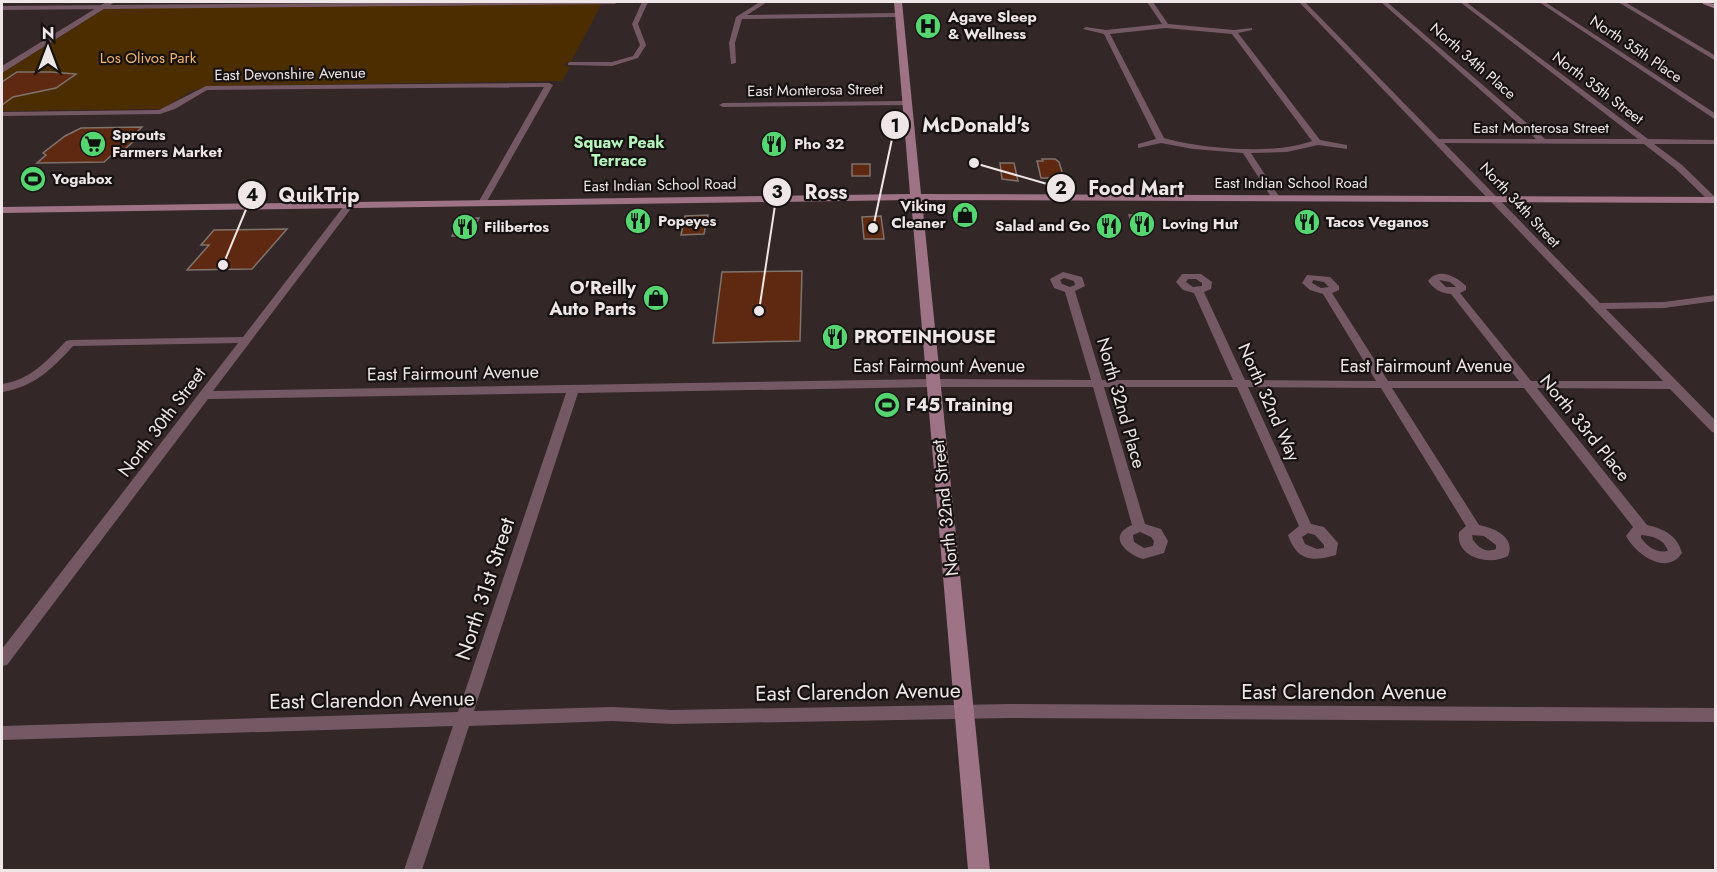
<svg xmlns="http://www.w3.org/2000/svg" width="1717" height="872" font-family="Jost,sans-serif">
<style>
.green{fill:#4c2d00}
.building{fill:#5f2810;stroke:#7f736e;stroke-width:1.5}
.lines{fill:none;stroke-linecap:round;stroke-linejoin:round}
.minor{fill:#745965;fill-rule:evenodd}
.tertiary{fill:#745965;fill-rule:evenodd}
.secondary{fill:#9e7386;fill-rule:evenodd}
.labels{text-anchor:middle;stroke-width:4.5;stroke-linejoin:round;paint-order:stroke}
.far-poi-label{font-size:15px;font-weight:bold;fill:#efe7e7;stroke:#171212;text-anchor:start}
.far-street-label{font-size:15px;fill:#efe7e7;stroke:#171212}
.far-park-label{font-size:15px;fill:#f6b66c;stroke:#171212}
.far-neighbourhood-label{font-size:16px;font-weight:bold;fill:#b6f6bd;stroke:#171212}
.poi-label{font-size:18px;font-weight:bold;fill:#efe7e7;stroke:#171212;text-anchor:start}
.street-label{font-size:18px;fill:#efe7e7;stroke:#171212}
.near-street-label{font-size:21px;fill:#efe7e7;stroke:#171212}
.leader{fill:none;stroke:#efe7e7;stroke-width:2}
.callout-dot{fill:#efe7e7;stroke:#171212;stroke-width:2}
.mark-label{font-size:18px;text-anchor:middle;font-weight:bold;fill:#111}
.callout-label{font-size:20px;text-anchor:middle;font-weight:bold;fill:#efe7e7;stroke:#171212;stroke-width:4.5;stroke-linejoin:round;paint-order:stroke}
</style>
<rect width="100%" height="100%" fill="#332728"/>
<path class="green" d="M602 3 571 62H567L564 66 570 67 562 81 212 86 191 91 162 109 2 111V73L106 8Z"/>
<path class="building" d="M17 72H51L76 74 56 88 13 97 2 105V82Z
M142 127 134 135H141L119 154H113L104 162 37 163 46 155 43 153 65 136 81 128Z
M1042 159H1055L1059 162 1064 178H1041L1037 161H1043Z
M1000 163H1014L1018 181 1002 179Z
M852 164H870V176H852Z
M708 215 704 234 681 235 685 216Z
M1129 215H1148L1153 229H1134Z
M881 216 884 239H864L862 217Z
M479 218 470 236H452L461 219Z
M287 229 252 269 187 270 209 245H201L214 230Z
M802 271 800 341 713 343 722 272Z"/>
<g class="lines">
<path class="minor" d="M476 2H618L615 4 2 10V6Z
M642 2H648L638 24 646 45 638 58 612 66 568 65V63L570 62H612L633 56 640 45 632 24Z
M760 2H767L747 15 899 13 902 15 899 17 742 19 735 43 736 63 731 64 729 43 736 17Z
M1147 2H1153L1168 24 1234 30 1252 28V30L1238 33 1320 140 1347 145V149L1318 145 1287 152 1251 153 1280 198 1276 201 1273 200 1243 153 1193 149 1161 143 1138 148V144L1156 139 1104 34 1083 29 1086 27 1106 30 1162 24ZM1166 28 1232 34 1312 141C1275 155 1202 149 1164 138L1110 34Z
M1299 2H1305L1439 139H1536L1381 2H1387L1545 139H1638L1460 2H1466L1648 139 1716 140V144H1654L1682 165 1716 198V202H1710L1676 169 1644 144 1444 143 1600 303 1664 302 1716 295V301L1664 308 1606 309 1716 421V433L1712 432 1670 389 1537 388 1647 525C1664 529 1677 535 1682 553 1666 577 1635 553 1626 536L1633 527 1524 388H1392L1479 525C1494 528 1516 537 1508 556 1490 566 1455 558 1459 532L1466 526 1381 388 1248 387 1311 524 1324 527 1338 543 1336 555C1312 562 1297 561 1288 535L1299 526 1237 387H1104L1145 524 1161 529 1168 541 1164 553 1143 559C1125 553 1107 536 1132 525L1093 387H932L578 393 474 711 613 707 672 710 1010 704 1716 708V722L1010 718 672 724 613 721 469 726 422 870H404L453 726 2 740V726L458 712 566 393 208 399 7 665 2 666V649L238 343 73 346C52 369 34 387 2 392V384C30 380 47 361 66 341L70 340 243 337 347 202H353V206L213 391 932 379 1091 380 1065 292 1054 288 1050 279 1063 272 1082 277 1085 286 1075 291 1102 380H1233L1194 293 1183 290 1176 282 1182 274H1201L1212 282 1211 289 1204 292 1245 380 1376 381 1323 294 1310 290 1302 283 1307 275 1330 277 1339 286V290L1332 293 1388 381H1519L1451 294C1440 293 1434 289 1428 281 1438 267 1456 276 1466 286V290L1460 293 1531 381H1663ZM1064 278 1074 281 1075 285 1070 287 1062 284 1060 280ZM1188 279H1196L1202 283V286L1193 287 1186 282ZM1313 280 1324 282 1329 287 1321 288 1312 283ZM1439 280 1450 282 1456 287H1446ZM1140 532 1151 537 1154 541 1153 546 1144 548 1134 542 1133 535ZM1308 533 1315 535 1324 545V548L1317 549 1305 544 1302 537ZM1472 535 1484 536 1496 545V549C1486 553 1479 548 1473 540ZM1641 535C1653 536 1664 539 1668 551 1656 553 1648 547 1641 538Z
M1539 2H1545L1716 114V120Z
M1618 2H1625L1716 56V61Z
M549 83 553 85 486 203 482 206 478 203 544 87 207 90 175 109 160 114 2 116V112L159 110 206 86Z
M906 101 910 103 909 105 723 107 719 105 723 103Z"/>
<path class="tertiary" d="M106 2H115L2 73V66Z"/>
<path class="secondary" d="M894 2H902L921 194 1716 197V203L922 200 990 870H968L911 200 2 213V207L910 194Z
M1702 2 1716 4V9L1703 4Z"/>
</g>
<defs>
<g id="hospital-disc" transform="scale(1.35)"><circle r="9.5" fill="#56d671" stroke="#171212"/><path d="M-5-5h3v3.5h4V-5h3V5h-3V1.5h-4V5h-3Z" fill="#111"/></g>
<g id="supermarket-disc" transform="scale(1.35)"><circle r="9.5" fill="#56d671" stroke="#171212"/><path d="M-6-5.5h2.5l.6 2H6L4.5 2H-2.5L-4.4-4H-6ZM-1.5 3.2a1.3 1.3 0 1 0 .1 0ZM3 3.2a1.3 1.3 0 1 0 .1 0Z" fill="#111"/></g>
<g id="restaurant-disc" transform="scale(1.35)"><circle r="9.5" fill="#56d671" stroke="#171212"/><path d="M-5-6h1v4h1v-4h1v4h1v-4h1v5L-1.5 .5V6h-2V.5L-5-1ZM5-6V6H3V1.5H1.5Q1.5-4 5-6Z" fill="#111"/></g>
<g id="stadium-disc" transform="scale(1.35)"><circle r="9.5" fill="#56d671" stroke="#171212"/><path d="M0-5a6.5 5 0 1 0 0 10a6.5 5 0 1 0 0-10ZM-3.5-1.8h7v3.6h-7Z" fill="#111"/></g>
<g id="shop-disc" transform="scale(1.35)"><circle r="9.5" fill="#56d671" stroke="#171212"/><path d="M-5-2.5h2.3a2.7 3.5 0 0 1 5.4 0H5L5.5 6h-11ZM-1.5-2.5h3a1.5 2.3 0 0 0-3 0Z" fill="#111"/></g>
</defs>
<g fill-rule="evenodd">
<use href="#hospital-disc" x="928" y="26"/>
<use href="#supermarket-disc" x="93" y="144"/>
<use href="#restaurant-disc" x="774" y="144"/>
<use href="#stadium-disc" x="33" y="179"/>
<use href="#shop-disc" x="965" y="215"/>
<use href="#restaurant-disc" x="638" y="221"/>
<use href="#restaurant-disc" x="1307" y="222"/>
<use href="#restaurant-disc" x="1142" y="224"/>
<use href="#restaurant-disc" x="1109" y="226"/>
<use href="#restaurant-disc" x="465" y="227"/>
<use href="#shop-disc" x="656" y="298"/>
<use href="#restaurant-disc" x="835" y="337"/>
<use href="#stadium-disc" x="887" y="405"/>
</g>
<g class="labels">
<g class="far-poi-label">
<text x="948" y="22">Agave Sleep<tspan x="948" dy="17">&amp; Wellness</tspan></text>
<text x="112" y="140">Sprouts<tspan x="112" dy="17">Farmers Market</tspan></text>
<text x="794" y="149">Pho 32</text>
<text x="52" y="184">Yogabox</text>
<text x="946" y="211" text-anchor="end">Viking<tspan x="946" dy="17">Cleaner</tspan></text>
<text x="658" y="226">Popeyes</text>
<text x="1326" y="227">Tacos Veganos</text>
<text x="1162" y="229">Loving Hut</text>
<text x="1090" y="231" text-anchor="end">Salad and Go</text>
<text x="484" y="232">Filibertos</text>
</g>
<g class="far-street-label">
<text transform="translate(1636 49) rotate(34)" y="5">North 35th Place</text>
<text transform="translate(1473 61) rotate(41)" y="5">North 34th Place</text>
<text transform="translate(290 74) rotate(-1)" y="5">East Devonshire Avenue</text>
<text transform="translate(1598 88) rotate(37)" y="5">North 35th Street</text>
<text transform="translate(815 90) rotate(-1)" y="5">East Monterosa Street</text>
<text x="1541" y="133">East Monterosa Street</text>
<text x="1291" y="188">East Indian School Road</text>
<text transform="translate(660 185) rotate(-1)" y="5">East Indian School Road</text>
<text transform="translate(1520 205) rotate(47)" y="5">North 34th Street</text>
</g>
<g class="far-park-label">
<text x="148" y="63">Los Olivos Park</text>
</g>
<g class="far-neighbourhood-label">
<text x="619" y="148">Squaw Peak<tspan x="619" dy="18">Terrace</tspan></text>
</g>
<g class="poi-label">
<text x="636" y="294" text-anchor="end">O'Reilly<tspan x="636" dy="21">Auto Parts</tspan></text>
<text x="854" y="343">PROTEINHOUSE</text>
<text x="906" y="411">F45 Training</text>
</g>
<g class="street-label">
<text x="939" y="372">East Fairmount Avenue</text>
<text x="1426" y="372">East Fairmount Avenue</text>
<text transform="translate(453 373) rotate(-1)" y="6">East Fairmount Avenue</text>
<text transform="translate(1269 402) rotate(66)" y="6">North 32nd Way</text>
<text transform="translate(1121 403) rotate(74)" y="6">North 32nd Place</text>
<text transform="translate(162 422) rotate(-53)" y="6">North 30th Street</text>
<text transform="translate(1585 428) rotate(51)" y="6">North 33rd Place</text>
<text transform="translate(945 508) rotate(-96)" y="6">North 32nd Street</text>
</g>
<g class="near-street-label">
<text transform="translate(485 589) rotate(-72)" y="7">North 31st Street</text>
<text transform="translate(858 692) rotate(-1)" y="7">East Clarendon Avenue</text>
<text x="1344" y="699">East Clarendon Avenue</text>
<text transform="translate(372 700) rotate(-1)" y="7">East Clarendon Avenue</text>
</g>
</g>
<path class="leader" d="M873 228L895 125M974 163L1061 188M759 311L777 192M223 265L252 195"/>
<g class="callout-dot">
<circle cx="873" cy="228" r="6"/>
<circle cx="974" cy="163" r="6"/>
<circle cx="759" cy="311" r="6"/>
<circle cx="223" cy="265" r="6"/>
<circle cx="895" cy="125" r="15"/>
<circle cx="1061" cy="188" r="15"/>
<circle cx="777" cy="192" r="15"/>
<circle cx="252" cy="195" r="15"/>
</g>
<g class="mark-label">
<text x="895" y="132">1</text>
<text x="1061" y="194">2</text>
<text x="777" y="198">3</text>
<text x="252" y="201">4</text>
</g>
<g class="callout-label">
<text x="976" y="132">McDonald's</text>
<text x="1136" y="195">Food Mart</text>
<text x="826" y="199">Ross</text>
<text x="319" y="202">QuikTrip</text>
</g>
<rect width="1717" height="872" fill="none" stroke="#efe7e7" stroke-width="6"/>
<g transform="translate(48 48)" stroke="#171212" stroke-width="4.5" paint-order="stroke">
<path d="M0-4.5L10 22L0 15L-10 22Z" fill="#efe7e7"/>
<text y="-9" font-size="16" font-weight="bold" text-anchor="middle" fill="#efe7e7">N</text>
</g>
</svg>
